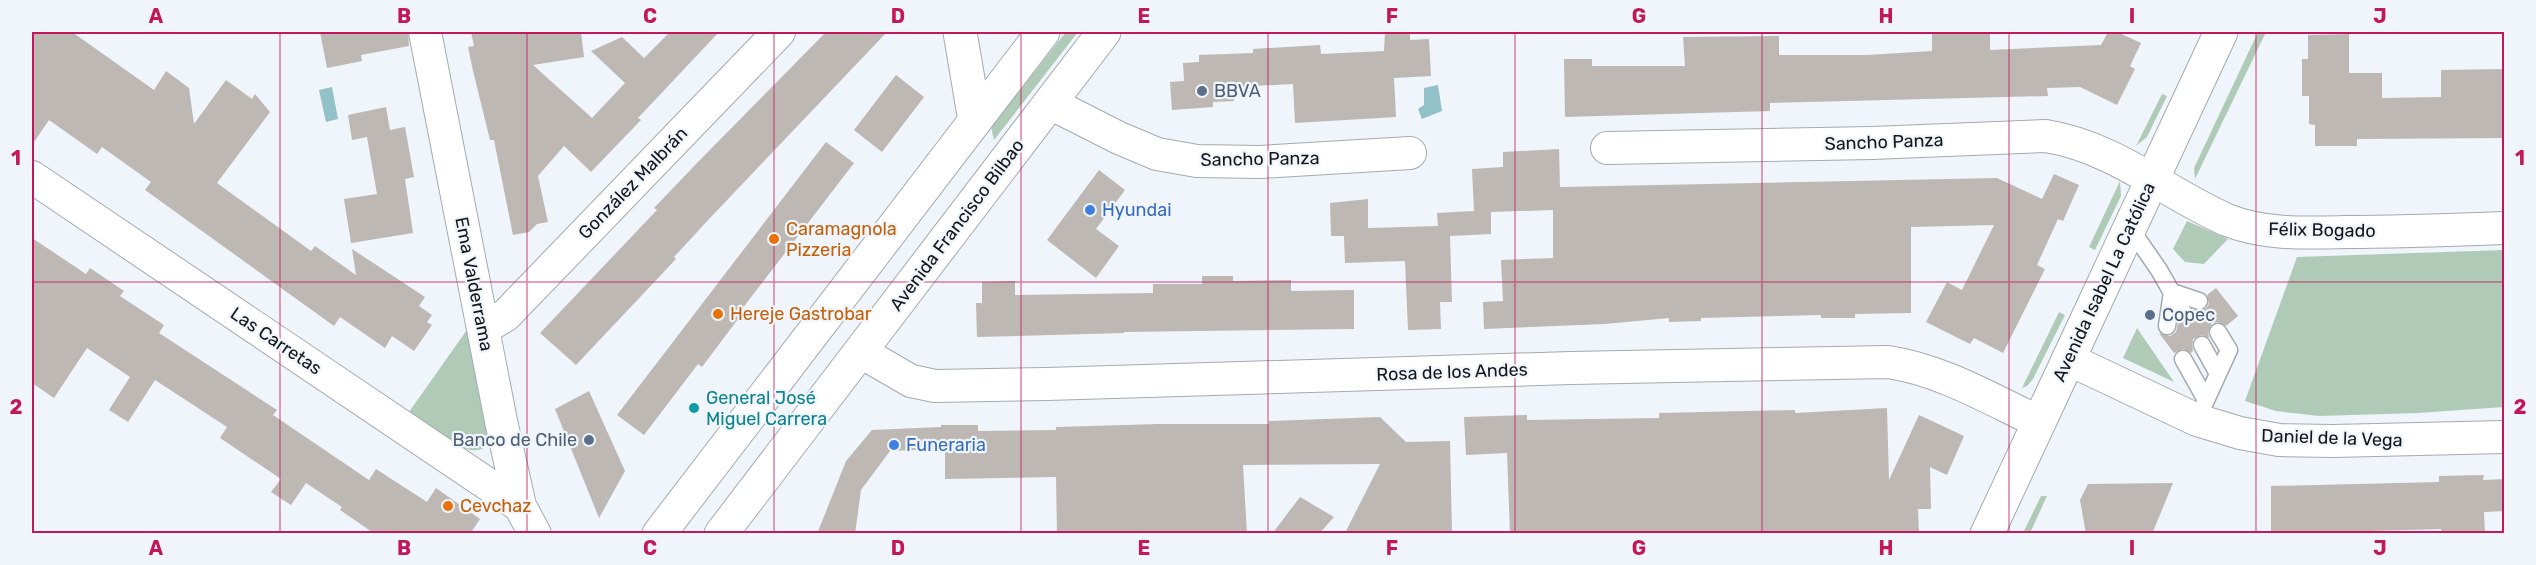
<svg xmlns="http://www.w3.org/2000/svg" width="2536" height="565" font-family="Rubik,sans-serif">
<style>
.green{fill:#afcbb7}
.water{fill:#92c2c8}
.building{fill:#bdb8b3}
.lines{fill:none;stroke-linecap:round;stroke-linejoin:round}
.service-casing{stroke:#a4aaaf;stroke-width:19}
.minor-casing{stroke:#a4aaaf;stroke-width:34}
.secondary-casing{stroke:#a4aaaf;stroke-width:35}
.primary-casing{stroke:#a4aaaf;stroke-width:35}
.service{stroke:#fff;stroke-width:16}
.minor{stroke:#fff;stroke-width:32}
.secondary{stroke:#fff;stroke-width:33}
.primary{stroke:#fff;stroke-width:33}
.grid{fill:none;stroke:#c2185b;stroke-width:1.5;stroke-opacity:0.55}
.service-dot{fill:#5c6f8a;stroke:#eff5fa;stroke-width:2}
.shop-dot{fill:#3f7fe0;stroke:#eff5fa;stroke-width:2}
.food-dot{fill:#e8710a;stroke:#eff5fa;stroke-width:2}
.culture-dot{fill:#0f9aa8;stroke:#eff5fa;stroke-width:2}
.labels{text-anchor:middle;stroke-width:4.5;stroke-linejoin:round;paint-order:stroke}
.service-label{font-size:18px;fill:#4e5e75;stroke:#eff5fa;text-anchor:start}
.street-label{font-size:18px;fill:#131517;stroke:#eff5fa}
.shop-label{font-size:18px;fill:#366cbe;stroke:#eff5fa;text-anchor:start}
.food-label{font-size:18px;fill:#c56008;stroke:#eff5fa;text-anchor:start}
.culture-label{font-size:18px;fill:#0d838f;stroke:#eff5fa;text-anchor:start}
.neatline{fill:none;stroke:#c2185b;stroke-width:2}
.grid-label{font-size:20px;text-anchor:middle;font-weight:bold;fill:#c2185b}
</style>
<rect width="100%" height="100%" fill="#eff5fa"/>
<path class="green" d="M1066 32H1078L994 140 991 127Z
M2258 32H2266L2195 179 2194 168Z
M2162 94 2167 96 2147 137 2136 146Z
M2120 181 2121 196 2095 250 2089 247Z
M2187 221 2228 239 2204 264 2185 262 2173 249Z
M2504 250V407L2418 413 2319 416 2276 411 2245 401 2297 257Z
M2059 312 2065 315 2033 379 2027 386 2022 388Z
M469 327 489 432 486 446C468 463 426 424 409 412Z
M2137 328 2174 382 2123 358Z
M2041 496H2047L2030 533H2023Z"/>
<path class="water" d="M1438 85 1442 111 1422 119 1418 109 1424 105V88Z
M332 87 338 119 326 122 319 90Z"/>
<path class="building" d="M32 32H72L154 90 166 71 189 88 194 124 226 80 252 99 255 94 270 112 217 183 311 251 315 246 356 275 352 249 425 297 419 306 432 315 427 322 432 325 414 351 392 336 385 348 340 317 334 326 145 190 151 182 102 147 97 154 49 120 32 145Z
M320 32H408L409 46 361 55 362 61 327 68Z
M471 32H581L584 57 533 65 592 118 625 83 591 51 622 37 644 58 670 32H719L638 118 641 120 591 172 564 146 538 176 548 222 537 224 529 232 513 235 494 140H490L473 71 468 47 474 46Z
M826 32H887L710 218 674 257 676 259 576 365 540 333 657 210 654 208 697 163Z
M1385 32H1410V40L1429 39 1431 76 1394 78 1396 117 1295 123 1293 84 1233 87 1234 101 1213 102V107L1172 110 1170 82 1184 81 1183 63 1199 62V55L1253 53V49L1320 45 1321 54 1384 51Z
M1932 32H1990V50L2101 45 2108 32H2117L2141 43 2130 66 2135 69 2117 105 2080 87 2047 88 2048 96 1770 103V111L1565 117 1564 59H1592V66H1685L1683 37 1779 36V55H1867L1932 51Z
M2349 34V73H2382V98L2441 97V70L2505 69V138L2357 139V146H2315V125L2309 124V96H2302V59H2308V35Z
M896 75 924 97 882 152 854 130Z
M386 107 390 130 405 127 414 177 405 179 413 233 351 243 344 199 377 194 367 137 352 140 348 115Z
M826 142 854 163 742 309 744 311 702 367 698 364 644 435 617 415Z
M1559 149 1560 187 1997 178 2042 199 2054 174 2079 185 2063 221 2058 219 2037 265 2045 269 2003 353 1974 338 1970 344 1926 322 1947 282 1962 290 1994 225 1911 227V313L1855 314V318H1821V315L1701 318V321L1669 322V318L1605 324 1484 329 1483 302 1503 301 1501 260 1553 258V210L1491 212V234L1450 236 1452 302H1440L1441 329 1408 330 1405 261 1345 263 1344 236H1331L1330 203 1368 199V228L1438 226 1437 213 1474 211 1472 169 1503 167V152Z
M1099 170 1125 190 1096 229 1119 246 1096 278 1047 240Z
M32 238 86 274 90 268 124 291 120 296 164 325 159 333 277 410 273 415 369 480 376 469 427 502 436 488 480 519 470 534H375L340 510 342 507 306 483 291 505 271 492 281 479 220 438 227 427 155 380 128 422 109 410 130 377 87 348 54 398 32 383Z
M1202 276H1233V281L1291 280V291L1354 290V329L1124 332V333L977 337 976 303H982V282L1015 281V295L1153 293V284H1202Z
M2216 288 2238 316 2226 326 2218 322 2212 323 2208 332 2209 338 2202 335 2193 339 2192 345 2193 351 2191 353 2183 349 2174 353 2159 333 2170 336 2176 332 2178 323H2190L2193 319 2194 310 2201 311 2206 308 2209 304 2207 295Z
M589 391 625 471 599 518 555 409Z
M1887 408 1889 480 1919 415 1964 436 1947 475 1930 467 1931 509H1918L1919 534H1510L1507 453 1466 455 1464 417 1527 415V420L1659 418V413L1795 410V413Z
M1380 417 1406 442 1450 441 1452 534H1375L1346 531 1380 464 1243 465 1247 534H1057L1056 477 945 479V453H940V449L890 451 861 490 855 534H817L846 461 872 430 941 427V425H978V431L1056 430V427L1158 424H1269V421Z
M2484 475 2483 480 2505 479V511L2484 512 2485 532 2441 534V529L2271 534V486L2439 482V476Z
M2173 483 2152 534H2086L2080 500 2088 484Z
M1300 497 1334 517 1319 534H1272Z"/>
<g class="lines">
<g class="service-casing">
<path id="service" d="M2130 228 2159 270 2184 314
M2172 292 2199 301
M2167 326 2172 292
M2183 359 2206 400
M2218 374 2229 350 2218 332
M2197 420 2218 374 2202 345"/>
</g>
<g class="minor-casing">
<path id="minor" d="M425 32 501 421 520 506 535 534
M1050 103 1119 138 1157 154 1197 161 1260 162 1410 153
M1607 148 1872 143 2046 136C2114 147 2166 193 2227 220 2264 235 2306 233 2345 232 2398 232 2451 230 2504 228
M32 177 520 506
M483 329 506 315 779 32
M861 352 911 381 935 386 1047 384 1571 368 1888 362C1942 370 1990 399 2039 422
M2068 359 2197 420 2240 433 2279 440 2333 441 2504 437"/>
</g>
<g class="secondary-casing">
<path id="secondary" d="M960 32 975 121
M1987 534 2221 32"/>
</g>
<g class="primary-casing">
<path id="primary" d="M659 534 1043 32
M721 534 1104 32"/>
</g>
<use href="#service" class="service"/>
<use href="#minor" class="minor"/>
<use href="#secondary" class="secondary"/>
<use href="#primary" class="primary"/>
</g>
<path class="grid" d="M280 32V534M527 32V534M774 32V534M1021 32V534M1268 32V534M1515 32V534M1762 32V534M2009 32V534M2256 32V534M32 282H2504"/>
<g class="service-dot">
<circle cx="1202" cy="91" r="6"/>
<circle cx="2150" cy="315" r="6"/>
<circle cx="589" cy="440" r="6"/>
</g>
<g class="shop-dot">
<circle cx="1090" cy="210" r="6"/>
<circle cx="894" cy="445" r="6"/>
</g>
<g class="food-dot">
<circle cx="774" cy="239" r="6"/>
<circle cx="718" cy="314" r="6"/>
<circle cx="448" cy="506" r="6"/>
</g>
<circle class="culture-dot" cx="694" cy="408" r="6"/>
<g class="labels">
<g class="service-label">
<text x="1214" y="97">BBVA</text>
<text x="2162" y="321">Copec</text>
<text x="577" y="446" text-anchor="end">Banco de Chile</text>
</g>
<g class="street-label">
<text transform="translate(1884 142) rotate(-2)" y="6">Sancho Panza</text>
<text transform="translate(1260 159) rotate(-1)" y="6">Sancho Panza</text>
<text transform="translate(633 183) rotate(-46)" y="6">González Malbrán</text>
<text transform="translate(957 225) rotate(-53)" y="6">Avenida Francisco Bilbao</text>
<text transform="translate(2322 230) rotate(1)" y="6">Félix Bogado</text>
<text transform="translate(2104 282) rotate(-65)" y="6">Avenida Isabel La Católica</text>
<text transform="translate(474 284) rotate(79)" y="6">Ema Valderrama</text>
<text transform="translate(276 341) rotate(34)" y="6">Las Carretas</text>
<text transform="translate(1452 372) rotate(-2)" y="6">Rosa de los Andes</text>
<text transform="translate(2332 438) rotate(2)" y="6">Daniel de la Vega</text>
</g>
<g class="shop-label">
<text x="1102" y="216">Hyundai</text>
<text x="906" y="451">Funeraria</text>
</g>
<g class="food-label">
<text x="786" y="235">Caramagnola<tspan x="786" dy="21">Pizzeria</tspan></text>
<text x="730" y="320">Hereje Gastrobar</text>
<text x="460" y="512">Cevchaz</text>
</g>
<g class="culture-label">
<text x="706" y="404">General José<tspan x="706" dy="21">Miguel Carrera</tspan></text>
</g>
</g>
<rect width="2536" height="565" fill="none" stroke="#eff5fa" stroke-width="66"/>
<rect x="33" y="33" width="2470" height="499" class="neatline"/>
<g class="grid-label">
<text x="156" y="23">A</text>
<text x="404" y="23">B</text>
<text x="650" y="23">C</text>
<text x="898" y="23">D</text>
<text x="1144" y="23">E</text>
<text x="1392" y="23">F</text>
<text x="1639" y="23">G</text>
<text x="1886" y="23">H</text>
<text x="2132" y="23">I</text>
<text x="2380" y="23">J</text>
<text x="16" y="165">1</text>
<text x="2520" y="165">1</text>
<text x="16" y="414">2</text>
<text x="2520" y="414">2</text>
<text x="156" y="555">A</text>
<text x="404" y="555">B</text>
<text x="650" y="555">C</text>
<text x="898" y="555">D</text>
<text x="1144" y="555">E</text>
<text x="1392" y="555">F</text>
<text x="1639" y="555">G</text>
<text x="1886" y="555">H</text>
<text x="2132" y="555">I</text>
<text x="2380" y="555">J</text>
</g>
</svg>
